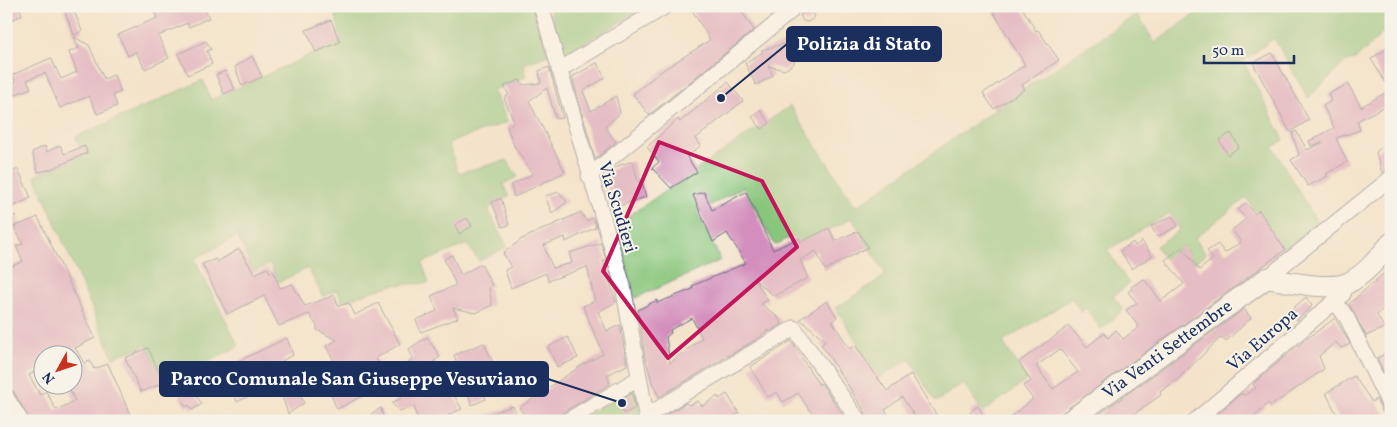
<svg xmlns="http://www.w3.org/2000/svg" width="1397" height="427" font-family="Vollkorn,serif">
<style>
.green{fill:#88c67c;stroke:#527a6d}
.building{fill:#d38ebd;fill-rule:evenodd}
.lines{fill:none;stroke-linecap:round;stroke-linejoin:round}
.minor-casing{stroke:#676e84;stroke-width:17}
.major-casing{stroke:#676e84;stroke-width:22}
.minor{stroke:#fff;stroke-width:15}
.major{stroke:#fff;stroke-width:20}
.marked{fill:none;stroke:#c2185b;stroke-width:4;stroke-linejoin:round}
.labels{text-anchor:middle;stroke-width:4;stroke-linejoin:round;paint-order:stroke}
.street-label{font-size:18px;fill:#1b2f5e;stroke:#f7f3e8}
.leader{fill:none;stroke:#1b2f5e;stroke-width:2}
.callout-dot{fill:#1b2f5e;stroke:#f7f3e8;stroke-width:2}
.callout{fill:#1b2f5e;stroke:#1b2f5e;stroke-width:2}
.callout-label{font-size:19px;text-anchor:middle;font-weight:bold;fill:#fff}
</style>
<rect width="100%" height="100%" fill="#f7f3e8"/>
<filter id="ink" filterUnits="userSpaceOnUse"><feTurbulence type="fractalNoise" baseFrequency=".02" numOctaves="2"/><feDisplacementMap in="SourceGraphic" scale="10" xChannelSelector="R" yChannelSelector="G"/><feConvolveMatrix kernelMatrix="1 2 1 2 8 2 1 2 1" color-interpolation-filters="sRGB"/></filter>
<filter id="wash" filterUnits="userSpaceOnUse"><feTurbulence type="fractalNoise" baseFrequency=".0096" numOctaves="4" result="noise"/><feDisplacementMap in="SourceGraphic" scale="20" xChannelSelector="R" yChannelSelector="G"/><feGaussianBlur stdDeviation="1.12" result="paint"/><feColorMatrix in="noise" values="0 0 0 0 0 0 0 0 0 0 0 0 0 0 0 0 0 1.4 0 .05"/><feComposite in="paint" operator="in"/></filter>
<g filter="url(#wash)">
<rect width="100%" height="100%" fill="#f4e3ca"/>
<path class="green" d="M334 6H534L548 55 524 64 525 77 493 90 508 122 448 143 458 173 507 160 518 177 503 184 509 196 488 209 507 247 479 261 467 244 422 263 429 283 392 285 342 301 337 290 323 297 308 268 279 282 270 264 253 272 238 236 194 259 239 346 164 384 147 345 113 357 35 176 83 156 76 137 203 80 211 100 341 41Z
M549 6H647L563 56Z
M1206 6H1391V25L1357 58 1344 63 1308 98 1274 38 1243 61 1284 140 1273 147 1318 224 1285 250 1246 198 1195 238 1206 254 1194 263 1183 246 1164 259 1156 246 1180 230 1170 213 1107 250 1129 284 1113 296 1123 310 1101 329 1086 308 1081 312 1072 298 1003 342 1027 380 983 412 963 383 936 402 909 359 879 378 836 308 886 275 852 218 797 247 793 236 775 245 743 187 697 213 721 260 635 298 614 226 790 106 856 207 1028 86 1137 14 1155 43Z
M636 386 642 421H576Z"/>
<g id="blocks">
<path class="building" d="M6 6H19L22 15 6 23Z
M72 6 82 31 74 35 64 10Z
M165 6H203L209 18 189 27 187 23 158 36 169 58 145 69 136 52 128 56 118 35 157 18 154 12Z
M699 6H738L754 30 649 115 633 94 660 72 710 40 692 10Z
M990 6H1021L1036 31 1038 30 1059 60 1022 85 1025 89 994 109 983 93 1025 65Z
M810 9 815 17 808 22 803 21 800 15Z
M331 20 340 42 316 52 306 30Z
M74 37 89 45 104 79 114 75 121 92 113 95 117 106 97 114 89 96 60 108 45 73 27 80 31 88 12 96 10 94 6 95V86L16 82 12 75 51 58 61 79 77 72 69 52 79 48Z
M206 41 211 49 207 51 212 64 188 75 178 54Z
M783 44 789 46 795 56 794 63 785 70 768 66 773 76 756 85 745 63 763 52 761 50Z
M1391 46V103L1357 121 1360 130 1336 138 1347 162 1326 174 1328 176 1308 186 1291 160 1299 155 1292 133 1296 131 1307 150 1324 142 1311 146 1309 141 1334 128 1323 106 1331 101 1328 94 1348 84 1361 107 1390 90 1371 59Z
M1272 53 1309 120 1290 132 1253 63Z
M252 56 262 77 242 86 235 67Z
M597 63 605 78 583 91 591 111 616 96 620 113 605 127 616 142 595 159 572 77Z
M549 67 563 118 556 119 547 88 529 101 565 172 514 197 511 185 533 174 514 146 507 127 514 122 504 98 509 95 504 86 520 80 523 85 541 83 539 71Z
M225 71 235 89 224 94 216 75Z
M728 82 743 101 695 139 701 145 687 157 697 172 671 188 652 168 659 162 647 147 678 119 680 122Z
M760 110 770 123 762 129 752 117Z
M1231 133 1239 147 1228 155 1219 140Z
M1391 140V166L1382 173 1376 152Z
M60 145 64 154 85 146 87 153 49 170 38 172 32 152 45 146 47 152Z
M633 161 638 182 641 179 646 197 616 207 607 174 620 165Z
M18 169 31 198 10 208 6 199V175Z
M559 192 567 202 552 213 545 196Z
M704 192 712 210 746 192 773 250 799 238 801 242 829 228 835 241 858 231 868 247 825 270 816 251 800 260 808 278 774 296 755 280 768 300 761 304 778 317 782 324 769 332 768 330 760 337 659 397 652 382 645 356 638 310 657 300V303L693 289 692 286 746 263 727 233 713 242 693 195ZM692 318 702 338 670 363 666 337 671 333 670 330Z
M501 198 509 225 502 227 492 202Z
M1246 203 1255 214 1259 210 1285 250 1051 421H1006L1033 399 1023 386 1031 381 1019 362 1069 326 1087 347 1104 333 1108 338 1116 330 1123 339 1139 327 1126 310 1137 303 1128 292 1132 289 1131 287 1144 279 1161 301 1184 284 1165 260 1182 247 1199 270 1213 259 1207 251 1218 244 1225 253 1241 242 1232 230 1246 219 1238 210ZM1060 349 1078 372 1053 389 1036 366Z
M581 212 586 221 593 218 596 227 566 242 565 237 544 245 546 252 553 268 572 263 569 253 601 243 606 260 603 261 616 302 598 312 607 331 620 325 627 365 607 375 610 384 562 413 558 420 530 421 519 408 582 365 603 354 583 306 595 301 587 267 548 281 546 273 511 288 505 270 511 267 503 253 522 239Z
M15 215 19 224 8 229 6 221Z
M1172 216 1178 226 1157 237 1151 226Z
M38 217 95 338 75 348 84 363 90 361 94 369 108 364 133 421H30L14 392 6 388V269L23 261 16 246 23 244 14 227ZM42 354H72V384H67L75 401 56 410 46 391 40 395 29 375 38 370 37 367 42 364Z
M467 218 472 226 459 234 455 225Z
M1142 241 1152 256 1132 269 1120 251 1133 242 1135 246Z
M239 249 255 274 267 268 270 272 273 271 280 288 292 284 305 306 335 295 338 306 349 303 355 315 378 303 400 344 376 358 386 384 337 409 324 378 339 370 326 346 337 340 317 330V326L309 314 279 326 264 296 227 314 202 264 216 259 217 262Z
M452 255 461 275 481 264 492 285 489 288 492 305 476 313 453 308 458 318 421 332 416 320 437 311 431 296 456 285 444 259Z
M1391 267V300L1377 315 1384 328 1366 336 1349 304Z
M1306 297 1312 306 1297 320 1289 312Z
M827 301 837 317 832 321 850 349 855 345 887 391 911 374 940 421H918L902 397 885 410 892 421H871L821 344 826 341 800 319Z
M1244 309 1251 318 1226 341 1221 337 1179 378 1160 392 1161 395 1134 414 1139 421H1090Z
M1335 318 1350 344 1341 348 1336 342 1319 356 1324 369 1271 406 1268 403 1252 420 1210 421 1240 394 1245 395 1256 388 1253 384 1296 347Z
M427 337 440 357 434 361 462 409 448 415 450 421H418L414 406 399 411 392 403 401 398 394 380 404 374 403 366 413 359 409 349Z
M568 337 578 358 557 367 548 347Z
M287 338 293 355 283 360 288 373 278 378 279 381 237 402 233 392 237 391 226 367Z
M791 341 819 385 821 383 847 421H817L798 393 783 402 777 392 768 397 750 367Z
M484 343 501 380 482 389 486 399 472 405 454 355Z
M148 348 164 383 141 392 125 358Z
M1391 351V386L1377 358Z
M1354 376 1372 402 1376 399 1383 413 1391 417V421H1340L1326 393Z
M192 389 202 404 192 410 189 405 186 407 180 397Z
M297 389 304 403 288 414 282 396Z
M632 393 635 408 624 414 618 402Z
M727 394 739 413 727 421H656L686 403 689 405 698 401 702 406 718 396 719 399Z
M513 406 516 414 507 418 509 421H474V419Z
M978 406 987 421H975L970 412Z
M381 408 384 421H373L371 414Z"/>
</g>
</g>
<g filter="url(#ink)">
<use href="#blocks" fill-opacity="0" stroke="#676e84" stroke-width="1"/>
<g class="lines">
<g class="minor-casing">
<path id="minor" d="M541 6 623 286 647 421
M559 70 666 6
M589 176 790 12 787 6
M1267 278 1391 178
M1335 301 1347 318 1391 408
M6 397 21 421
M646 416 794 328 859 421
M567 421 639 378
M1195 421 1343 294 1347 283"/>
</g>
<g class="major-casing">
<path id="major" d="M1069 421 1267 278C1287 282 1329 291 1348 283 1365 275 1380 256 1391 243"/>
</g>
<use href="#minor" class="minor"/>
<use href="#major" class="major"/>
</g>
</g>
<path d="M0 0H1397V427H0ZM659 142 762 181 797 247 668 358 603 271Z" fill="#f4e3ca" fill-opacity=".55" fill-rule="evenodd"/>
<path class="marked" d="M659 142 762 181 797 247 668 358 603 271Z"/>
<g class="labels">
<g class="street-label">
<text transform="translate(618 207) rotate(73)" y="6">Via Scudieri</text>
<text transform="translate(1262 339) rotate(-41)" y="6">Via Europa</text>
<text transform="translate(1167 349) rotate(-36)" y="6">Via Venti Settembre</text>
</g>
</g>
<path class="leader" d="M721 98L787 44M622 403L548 379"/>
<g class="callout-dot">
<circle cx="721" cy="98" r="5"/>
<circle cx="622" cy="403" r="5"/>
</g>
<g class="callout">
<rect x="787" y="27" width="154" height="34" rx="5"/>
<rect x="160" y="362" width="388" height="34" rx="5"/>
</g>
<g class="callout-label">
<text x="864" y="50">Polizia di Stato</text>
<text x="354" y="385">Parco Comunale San Giuseppe Vesuviano</text>
</g>
<rect width="1397" height="427" fill="none" stroke="#f7f3e8" stroke-width="25"/>
<g transform="translate(58 370) rotate(230)"><circle r="24" fill="#f7f3e8" stroke="#9fa5b1"/>
<path d="M0-4L9 19L0 12L-9 19Z" fill="#c8321e"/>
<text y="-8" font-size="14" font-weight="bold" text-anchor="middle" fill="#1b2f5e">N</text>
</g>
<path d="M1204 55v8h90v-8" fill="none" stroke="#1b2f5e" stroke-width="2.5"/>
<text x="1212" y="55" font-size="15" fill="#1b2f5e" stroke="#f7f3e8" stroke-width="4" paint-order="stroke">50 m</text>
</svg>
